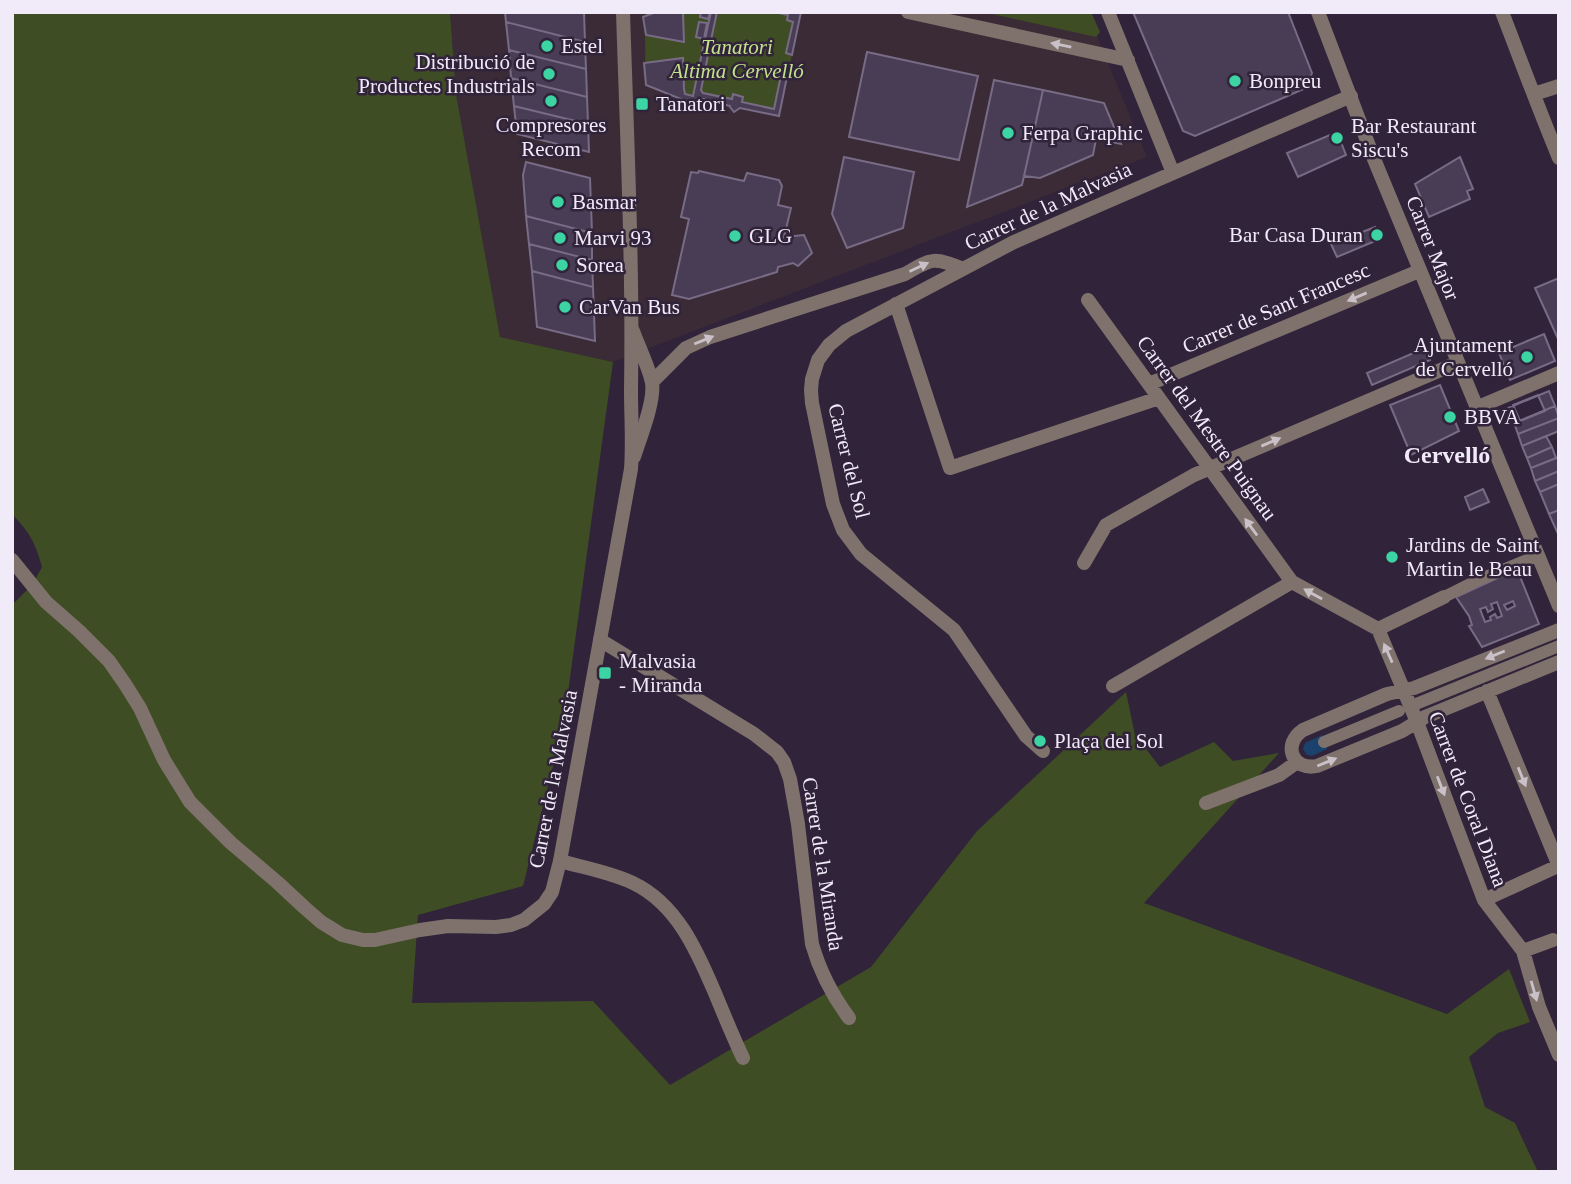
<svg xmlns="http://www.w3.org/2000/svg" width="1571" height="1184" font-family="'Times New Roman',serif">
<style>
.industrial{fill:#3b2b37}
.green{fill:#3f4d24}
.water{fill:#1a426c}
.building{fill:#493c55;stroke:#786b85;stroke-width:2;fill-rule:evenodd}
.lines{fill:none;stroke-linecap:round;stroke-linejoin:round}
.pedestrian{stroke:#7f716c;stroke-width:12}
.minor{stroke:#7f716c;stroke-width:14}
.tertiary{stroke:#7f716c;stroke-width:14}
.oneway{fill:#c9c0c8}
.poi-dot{fill:#3dd4a3;stroke:#30233a;stroke-width:2.5}
.labels{text-anchor:middle;stroke-width:5;stroke-linejoin:round;paint-order:stroke}
.poi-label{font-size:21px;fill:#f1eaf9;stroke:#30233a;text-anchor:start}
.park-label{font-size:21px;font-style:italic;fill:#c3e28c;stroke:#30233a}
.street-label{font-size:21px;fill:#f1eaf9;stroke:#30233a}
.quarter-label{font-size:24px;font-weight:bold;fill:#f1eaf9;stroke:#30233a}
</style>
<rect width="100%" height="100%" fill="#30233a"/>
<path class="industrial" d="M450 12H1087L1147 157 613 362 500 337 456 94Z"/>
<path class="green" d="M12 12H450L456 94 500 337 613 362 564 722 523 886 418 915 412 1003 593 1001 670 1085 871 967 977 831 1126 692 1135 735 1160 767 1214 742 1233 761 1279 753 1144 903 1447 1014 1509 969 1530 1022 1498 1033 1469 1057 1485 1107 1515 1123 1538 1172H12V605L32 585 42 567C35 542 30 533 12 514Z
M649 12H801L779 116 741 108 734 112 730 105 704 99 702 105 691 103 646 85C644 62 647 40 643 17Z
M983 12H1091L1100 32 1096 37Z"/>
<path class="water" d="M1322 735 1327 749 1312 756 1307 755 1303 749 1305 743Z"/>
<path class="building" d="M505 12H584L585 42 506 22Z
M656 12H683L684 42 646 35 643 17Z
M701 12H710L708 19 700 17Z
M711 12H717L711 40 705 39Z
M774 12H801L792 55 786 53 793 22 787 20 788 15Z
M1133 12H1288L1312 73 1306 88 1195 136 1183 131Z
M506 22 585 42 586 69 509 50Z
M699 22 707 23 704 39 696 37Z
M703 48 709 50 701 90 703 93 732 99 733 94 743 97 742 102 774 109 782 70 788 72 779 116 740 108 734 112 730 107V106L703 99 702 105 691 103 646 85 644 63 683 58 684 89 685 94 693 96Z
M509 50 586 69 587 97 511 78Z
M867 52 978 76 959 160 849 137Z
M511 78 587 97 588 124 514 106Z
M994 80 1043 90 1022 185 967 207Z
M1043 90 1104 103 1121 144 1096 139 1093 155 1040 178 1024 176Z
M514 106 588 124 589 152 517 134Z
M1337 132 1346 155 1298 177 1287 153Z
M844 157 914 172 903 228 847 248 832 214Z
M1460 157 1473 189 1467 191 1470 199 1429 217 1415 184Z
M526 162 590 178 592 233 526 216 523 175Z
M699 171 744 181 747 173 779 180 782 186 778 205 791 208 784 237 804 235 812 253 798 266 793 263 778 267 777 272 689 299 672 295 689 219 681 217 691 172 698 173Z
M526 216 592 233V260L529 244Z
M1375 227 1380 239 1337 257 1331 244Z
M529 244 592 260 593 287 532 271Z
M532 271 593 287 595 341 537 327Z
M1559 278V341L1535 288Z
M1544 334 1555 361 1510 380 1499 353Z
M1425 348 1430 360 1372 385 1367 373Z
M1440 385 1459 431 1411 455 1390 405Z
M1549 391 1555 406 1514 423 1508 408Z
M1538 395 1545 411 1520 421 1513 405Z
M1555 406 1559 418 1518 434 1514 423Z
M1559 418V431L1522 446 1518 434Z
M1546 436 1552 447 1527 458 1522 446Z
M1552 447 1556 458 1531 468 1527 458Z
M1559 457V471L1535 481 1531 468Z
M1559 471V484L1540 492 1535 481Z
M1559 484V510L1549 514 1540 492Z
M1483 489 1489 502 1470 510 1465 497Z
M1559 510V536L1549 514Z
M1517 569 1539 624 1482 647 1469 626 1472 625 1469 616 1456 597ZM1513 601 1515 606 1507 610 1504 605ZM1497 602 1502 616 1497 618 1495 614 1490 617 1491 620 1485 622 1480 609 1486 607 1488 612 1493 609 1491 604Z"/>
<g class="lines">
<path class="pedestrian" d="M1444 597 1478 580 1537 556
M1416 704 1559 646
M1324 742 1399 711"/>
<path class="minor" d="M908 12 1128 60
M1108 12 1173 173
M1502 12C1521 61 1539 110 1559 158
M1534 94 1559 86
M1088 300 1292 582 1378 629
M896 304 950 468 1159 398
M633 331C638 345 650 370 652 383 655 401 640 438 634 457
M652 382 686 348 710 337 905 274C931 259 934 256 963 269
M1149 384 1419 271
M1476 408 1559 373
M1084 563 1106 525 1194 475 1457 363
M1378 629 1417 722 1484 900 1523 951 1539 1007 1559 1055
M1378 629 1444 597
M1559 630 1414 688 1387 694 1303 730C1282 744 1292 771 1317 766L1402 731 1425 717 1559 662
M600 640 754 734 777 752 784 762 790 779 798 824 812 944C820 972 832 995 849 1018
M1113 686 1292 582
M1487 691 1559 866
M1043 751 1026 736 954 630 861 554 843 530 833 504 812 403 811 390 812 379 818 360 829 345 846 331 1014 242 1351 96
M1206 803 1279 775 1297 762
M560 861C585 868 610 872 633 883 677 904 697 951 715 993 724 1015 733 1037 743 1058
M1484 900 1558 866
M1523 951 1553 940"/>
<path class="tertiary" d="M1318 12 1374 159 1559 606
M12 560 46 602 79 631 109 661 125 684 140 708 164 760 190 802 231 843 277 882 305 908 321 922 342 935 363 940H375L420 930 448 926 496 927 511 925 524 920 544 904 552 892 560 861 631 469C633 442 631 417 631 390 633 264 627 138 623 12"/>
</g>
<defs><path id="oneway-solid" d="M-6-.8H1V-3.2L6.5 0L1 3.2V.8H-6Z" transform="scale(1.75)"/></defs>
<g class="oneway">
<use href="#oneway-solid" transform="translate(1061 45) rotate(-168)"/>
<use href="#oneway-solid" transform="translate(919 267) rotate(-25)"/>
<use href="#oneway-solid" transform="translate(1357 297) rotate(157)"/>
<use href="#oneway-solid" transform="translate(704 340) rotate(-22)"/>
<use href="#oneway-solid" transform="translate(1271 442) rotate(-23)"/>
<use href="#oneway-solid" transform="translate(1251 527) rotate(-126)"/>
<use href="#oneway-solid" transform="translate(1313 594) rotate(-151)"/>
<use href="#oneway-solid" transform="translate(1388 653) rotate(-114)"/>
<use href="#oneway-solid" transform="translate(1495 655) rotate(158)"/>
<use href="#oneway-solid" transform="translate(1327 762) rotate(-22)"/>
<use href="#oneway-solid" transform="translate(1522 777) rotate(68)"/>
<use href="#oneway-solid" transform="translate(1441 786) rotate(69)"/>
<use href="#oneway-solid" transform="translate(1534 991) rotate(74)"/>
</g>
<g class="poi-dot">
<circle cx="547" cy="46" r="7"/>
<circle cx="549" cy="74" r="7"/>
<circle cx="1235" cy="81" r="7"/>
<circle cx="551" cy="101" r="7"/>
<rect x="635" y="97" width="14" height="14" rx="3.5"/>
<circle cx="1008" cy="133" r="7"/>
<circle cx="1337" cy="138" r="7"/>
<circle cx="558" cy="202" r="7"/>
<circle cx="1377" cy="235" r="7"/>
<circle cx="735" cy="236" r="7"/>
<circle cx="560" cy="238" r="7"/>
<circle cx="562" cy="265" r="7"/>
<circle cx="565" cy="307" r="7"/>
<circle cx="1527" cy="357" r="7"/>
<circle cx="1450" cy="417" r="7"/>
<circle cx="1392" cy="557" r="7"/>
<rect x="598" y="666" width="14" height="14" rx="3.5"/>
<circle cx="1040" cy="741" r="7"/>
</g>
<g class="labels">
<g class="poi-label">
<text x="561" y="53">Estel</text>
<text x="535" y="69" text-anchor="end">Distribució de<tspan x="535" dy="24">Productes Industrials</tspan></text>
<text x="1249" y="88">Bonpreu</text>
<text x="656" y="111">Tanatori</text>
<text x="551" y="132" text-anchor="middle">Compresores<tspan x="551" dy="24">Recom</tspan></text>
<text x="1351" y="133">Bar Restaurant<tspan x="1351" dy="24">Siscu's</tspan></text>
<text x="1022" y="140">Ferpa Graphic</text>
<text x="572" y="209">Basmar</text>
<text x="1363" y="242" text-anchor="end">Bar Casa Duran</text>
<text x="749" y="243">GLG</text>
<text x="574" y="245">Marvi 93</text>
<text x="576" y="272">Sorea</text>
<text x="579" y="314">CarVan Bus</text>
<text x="1513" y="352" text-anchor="end">Ajuntament<tspan x="1513" dy="24">de Cervelló</tspan></text>
<text x="1464" y="424">BBVA</text>
<text x="1406" y="552">Jardins de Saint<tspan x="1406" dy="24">Martin le Beau</tspan></text>
<text x="619" y="668">Malvasia<tspan x="619" dy="24">- Miranda</tspan></text>
<text x="1054" y="748">Plaça del Sol</text>
</g>
<g class="park-label">
<text x="737" y="54">Tanatori<tspan x="737" dy="24">Altima Cervelló</tspan></text>
</g>
<g class="street-label">
<text transform="translate(1048 206) rotate(-25)" y="7">Carrer de la Malvasia</text>
<text transform="translate(1433 248) rotate(68)" y="7">Carrer Major</text>
<text transform="translate(1276 308) rotate(-23)" y="7">Carrer de Sant Francesc</text>
<text transform="translate(1207 428) rotate(54)" y="7">Carrer del Mestre Puignau</text>
<text transform="translate(849 461) rotate(76)" y="7">Carrer del Sol</text>
<text transform="translate(553 779) rotate(-79)" y="7">Carrer de la Malvasia</text>
<text transform="translate(1468 799) rotate(69)" y="7">Carrer de Coral Diana</text>
<text transform="translate(823 864) rotate(81)" y="7">Carrer de la Miranda</text>
</g>
<g class="quarter-label">
<text x="1447" y="463">Cervelló</text>
</g>
</g>
<rect width="1571" height="1184" fill="none" stroke="#f1eaf9" stroke-width="28"/>
</svg>
